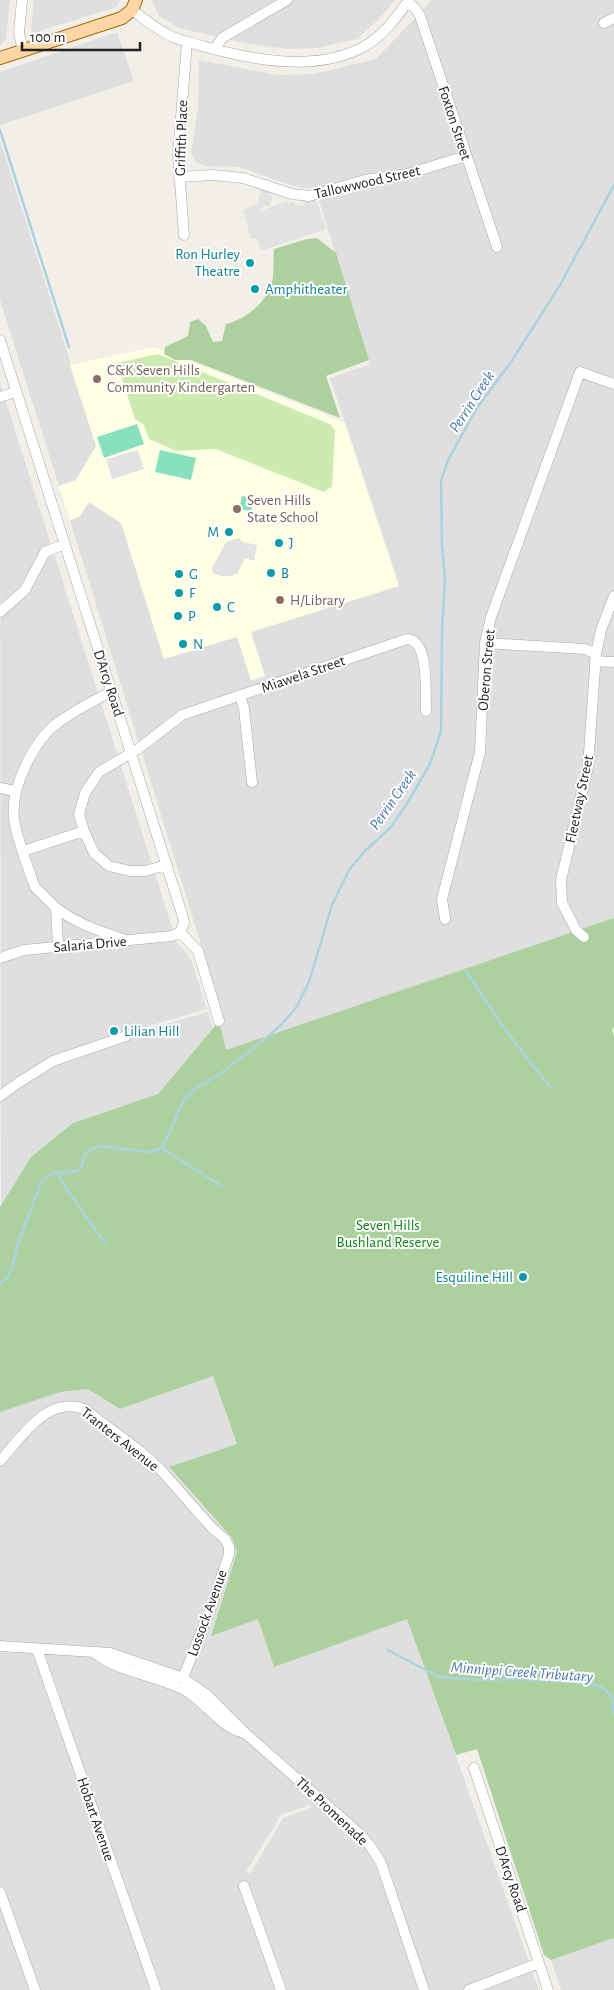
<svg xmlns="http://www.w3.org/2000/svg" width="614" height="1990" font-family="'Alegreya Sans',sans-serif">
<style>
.residential{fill:#e0dfdf;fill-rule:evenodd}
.education{fill:#ffffe5}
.grass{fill:#cdebb0}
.forest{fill:#add19e}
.pitch{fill:#88e0be}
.parking{fill:#e2e2e2}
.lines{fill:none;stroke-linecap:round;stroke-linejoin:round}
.stream{stroke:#aad3df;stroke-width:2.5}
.minor-casing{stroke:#a9a9a9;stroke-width:11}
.major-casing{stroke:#a06b00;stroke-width:14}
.minor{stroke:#fff;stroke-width:10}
.major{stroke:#fcd6a4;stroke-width:12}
.culture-dot{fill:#0f9aa8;stroke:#fff;stroke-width:2}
.education-dot{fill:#8d6e63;stroke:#fff;stroke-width:2}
.labels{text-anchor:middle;stroke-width:4;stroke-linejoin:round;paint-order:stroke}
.street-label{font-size:15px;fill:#222;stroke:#fff}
.culture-label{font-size:15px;fill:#0d838f;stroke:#fff;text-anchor:start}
.education-label{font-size:15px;fill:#785e54;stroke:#fff;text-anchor:start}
.park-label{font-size:15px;fill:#0c8416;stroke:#fff}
.water-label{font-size:16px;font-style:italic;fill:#4a7aab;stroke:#fff}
</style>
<rect width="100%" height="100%" fill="#f2efe9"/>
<path class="residential" d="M0 0H10L6 39 0 46Z
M34 0H120L117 7 33 33 31 30Z
M152 0H395L379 19 357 39 318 48 287 49 244 43 179 28 159 16Z
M432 0H614V918L226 1051 219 1021 224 1019 70 520 79 517 89 502 121 522 164 659 237 636 252 680 264 676 251 632 399 586 330 378 370 364 315 188H303L287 184 240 167 204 166 196 162 191 153 198 108 199 60 277 75 314 74 376 59Z
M117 32 134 81 0 125V72Z
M0 140 97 446 76 480 59 486 0 300Z
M0 383 177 943 186 952 192 962 207 1009 145 1027V1030L208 1012 213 1028 158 1094 73 1123 31 1157 1 1207Z
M213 1376 237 1444 169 1468 232 1539 237 1552 211 1635 258 1619 274 1666 407 1618 539 1990H0V1412L60 1392 88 1389 120 1409ZM309 1805 312 1807 283 1818 250 1874 246 1872 281 1815Z
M614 1938V1990H561L551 1960Z"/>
<path class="education" d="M155 347 345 423 399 586 251 632 265 676 251 680 237 637 164 659 121 523 89 502 79 517 70 520 59 486 76 480 96 446 70 365Z"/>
<path class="grass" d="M158 354 330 424 335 430 332 486 324 492 216 449 176 451 149 439 144 425 135 419 117 363Z"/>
<path class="forest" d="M317 238 336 253 369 360 326 376 340 418 191 360H175L164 354 165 347 188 336 190 322 198 319 206 326 213 342 222 341 226 324C247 319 270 300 273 277 274 268 273 259 274 249L307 239Z
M614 918V1028L612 1029 614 1037V1938L551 1960 544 1955 477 1749 456 1755 407 1619 274 1667 258 1619 211 1636 237 1552 232 1538 169 1467 237 1444 213 1376 120 1409 88 1389 60 1392 0 1412V1207L31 1157 73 1123 158 1094 219 1021 226 1050Z"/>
<path class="pitch" d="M137 424 144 444 104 458 97 437Z
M160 450 196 458 191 480 155 472Z
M242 496 254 498 251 511 239 509Z"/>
<path class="parking" d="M262 188 271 191 269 195 273 197 269 206H264L261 211 287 201 288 204 294 202 295 205 300 204 301 206 304 205 302 200H316L326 229 261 251 257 238 251 239 243 210 257 204Z
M138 450 144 469 112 479 106 459Z
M239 538 242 542 257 545 254 561 245 558 238 573 232 576H220L213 573 212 568 226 542Z"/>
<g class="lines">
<path class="stream" d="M0 130 69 347
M466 971C492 1012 520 1051 551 1088
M162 1148 223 1187
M57 1172 67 1190 105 1243
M0 1284 7 1278 12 1267 17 1246 42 1180 54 1173 77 1171 81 1168 86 1152 98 1146 148 1152 162 1148 184 1100 196 1088 217 1076 251 1050 280 1026 296 1008 309 982 332 905 349 870 365 851 391 827 408 802 430 764 441 731 442 631 445 579 442 547 441 481 448 460 477 408 511 362 534 326 560 285 614 185
M388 1650 439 1677 480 1680 517 1679 575 1682 600 1686 607 1691 611 1697 614 1713"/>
<g class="minor-casing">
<path id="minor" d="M22 0 19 33 23 51
M408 2 415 8 420 16 497 247
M132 10C145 19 158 31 173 37 182 41 192 43 202 46 252 60 317 73 365 46 385 34 396 18 409 0
M604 23 614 18
M215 49 222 38 287 0
M179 177 213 175 243 178 292 194 309 196 365 180 407 174 466 156
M184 235 178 155 187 42
M0 340 182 914 184 923 180 932
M0 397 15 392
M0 612 25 590 45 552 65 544
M485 643 585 649 596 654
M595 661 614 662
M240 695 244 709 252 782
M0 788 15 791
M23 851 84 831
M167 865 145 871H130L109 866 94 853 84 831 79 814 85 793 99 772 138 749 182 715 407 639C430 640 425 694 426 711
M56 908C79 925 98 930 125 940
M445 919 442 899 480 752 485 643 491 617 580 372 614 384
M180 932 198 951 219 1021
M584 937 576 930 562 903 561 880 588 767 596 654 601 630 614 596
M58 946 56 908 35 887 33 882C26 861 17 840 14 819 10 789 34 739 59 722 75 710 94 701 112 691
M0 958 24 950 172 936 180 932
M0 1096 18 1083 53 1061 126 1036
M0 1461C21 1438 47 1395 84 1409L140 1451 160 1469 213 1529 225 1539 229 1547V1554L212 1605 183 1678
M0 1646 110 1653 183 1678 206 1694 245 1733 361 1835 371 1847 381 1863 424 1990
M37 1649 156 1990
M95 1653C121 1674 159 1675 188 1692 208 1705 220 1727 244 1733
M474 1768 548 1990
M244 1886 281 1990
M0 1892 35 1990
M469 1990 539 1963"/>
</g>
<g class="major-casing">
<path id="major" d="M0 58 122 18 132 10 136 0"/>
</g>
<use href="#minor" class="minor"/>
<use href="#major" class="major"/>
</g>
<g class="culture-dot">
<circle cx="250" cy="263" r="5"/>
<circle cx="255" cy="289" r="5"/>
<circle cx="229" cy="532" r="5"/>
<circle cx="279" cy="543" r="5"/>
<circle cx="271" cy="573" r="5"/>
<circle cx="179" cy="574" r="5"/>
<circle cx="179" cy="593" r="5"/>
<circle cx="217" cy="607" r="5"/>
<circle cx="178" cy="616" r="5"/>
<circle cx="183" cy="644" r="5"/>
<circle cx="114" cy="1031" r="5"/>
<circle cx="523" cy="1277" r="5"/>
</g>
<g class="education-dot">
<circle cx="97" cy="379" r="5"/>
<circle cx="237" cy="509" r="5"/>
<circle cx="280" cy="600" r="5"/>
</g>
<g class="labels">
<g class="street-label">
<text transform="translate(455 123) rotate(72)" y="5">Foxton Street</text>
<text transform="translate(181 138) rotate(-88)" y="5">Griffith Place</text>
<text transform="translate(367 182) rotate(-13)" y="5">Tallowwood Street</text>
<text transform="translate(486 670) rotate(-85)" y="5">Oberon Street</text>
<text transform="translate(303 674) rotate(-19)" y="5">Miawela Street</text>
<text transform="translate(109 683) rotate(72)" y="5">D'Arcy Road</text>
<text transform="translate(579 799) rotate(-78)" y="5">Fleetway Street</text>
<text transform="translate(90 944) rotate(-5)" y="5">Salaria Drive</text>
<text transform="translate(120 1439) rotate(38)" y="5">Tranters Avenue</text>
<text transform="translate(207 1613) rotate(-70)" y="5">Lossock Avenue</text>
<text transform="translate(332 1811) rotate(43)" y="5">The Promenade</text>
<text transform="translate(96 1819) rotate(71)" y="5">Hobart Avenue</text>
<text transform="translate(511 1879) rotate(71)" y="5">D'Arcy Road</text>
</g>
<g class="culture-label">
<text x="240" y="259" text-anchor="end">Ron Hurley<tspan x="240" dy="17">Theatre</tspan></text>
<text x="265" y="294">Amphitheater</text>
<text x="219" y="537" text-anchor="end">M</text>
<text x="289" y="548">J</text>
<text x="281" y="578">B</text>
<text x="189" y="579">G</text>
<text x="189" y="598">F</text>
<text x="227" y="612">C</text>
<text x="188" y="621">P</text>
<text x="193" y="649">N</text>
<text x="124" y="1036">Lilian Hill</text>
<text x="513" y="1282" text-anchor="end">Esquiline Hill</text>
</g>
<g class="education-label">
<text x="107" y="375">C&amp;K Seven Hills<tspan x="107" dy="17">Community Kindergarten</tspan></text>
<text x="247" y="505">Seven Hills<tspan x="247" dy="17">State School</tspan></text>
<text x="290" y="605">H/Library</text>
</g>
<g class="park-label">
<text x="388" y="1230">Seven Hills<tspan x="388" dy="17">Bushland Reserve</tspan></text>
</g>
<g class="water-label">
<text transform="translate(471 401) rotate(-57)" y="6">Perrin Creek</text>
<text transform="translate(392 799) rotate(-55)" y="6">Perrin Creek</text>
<text transform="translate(522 1671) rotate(4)" y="6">Minnippi Creek Tributary</text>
</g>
</g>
<path d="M22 42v8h118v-8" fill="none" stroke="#222222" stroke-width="2.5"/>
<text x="30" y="42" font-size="15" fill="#222222" stroke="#ffffff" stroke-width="4" paint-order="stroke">100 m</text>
</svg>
